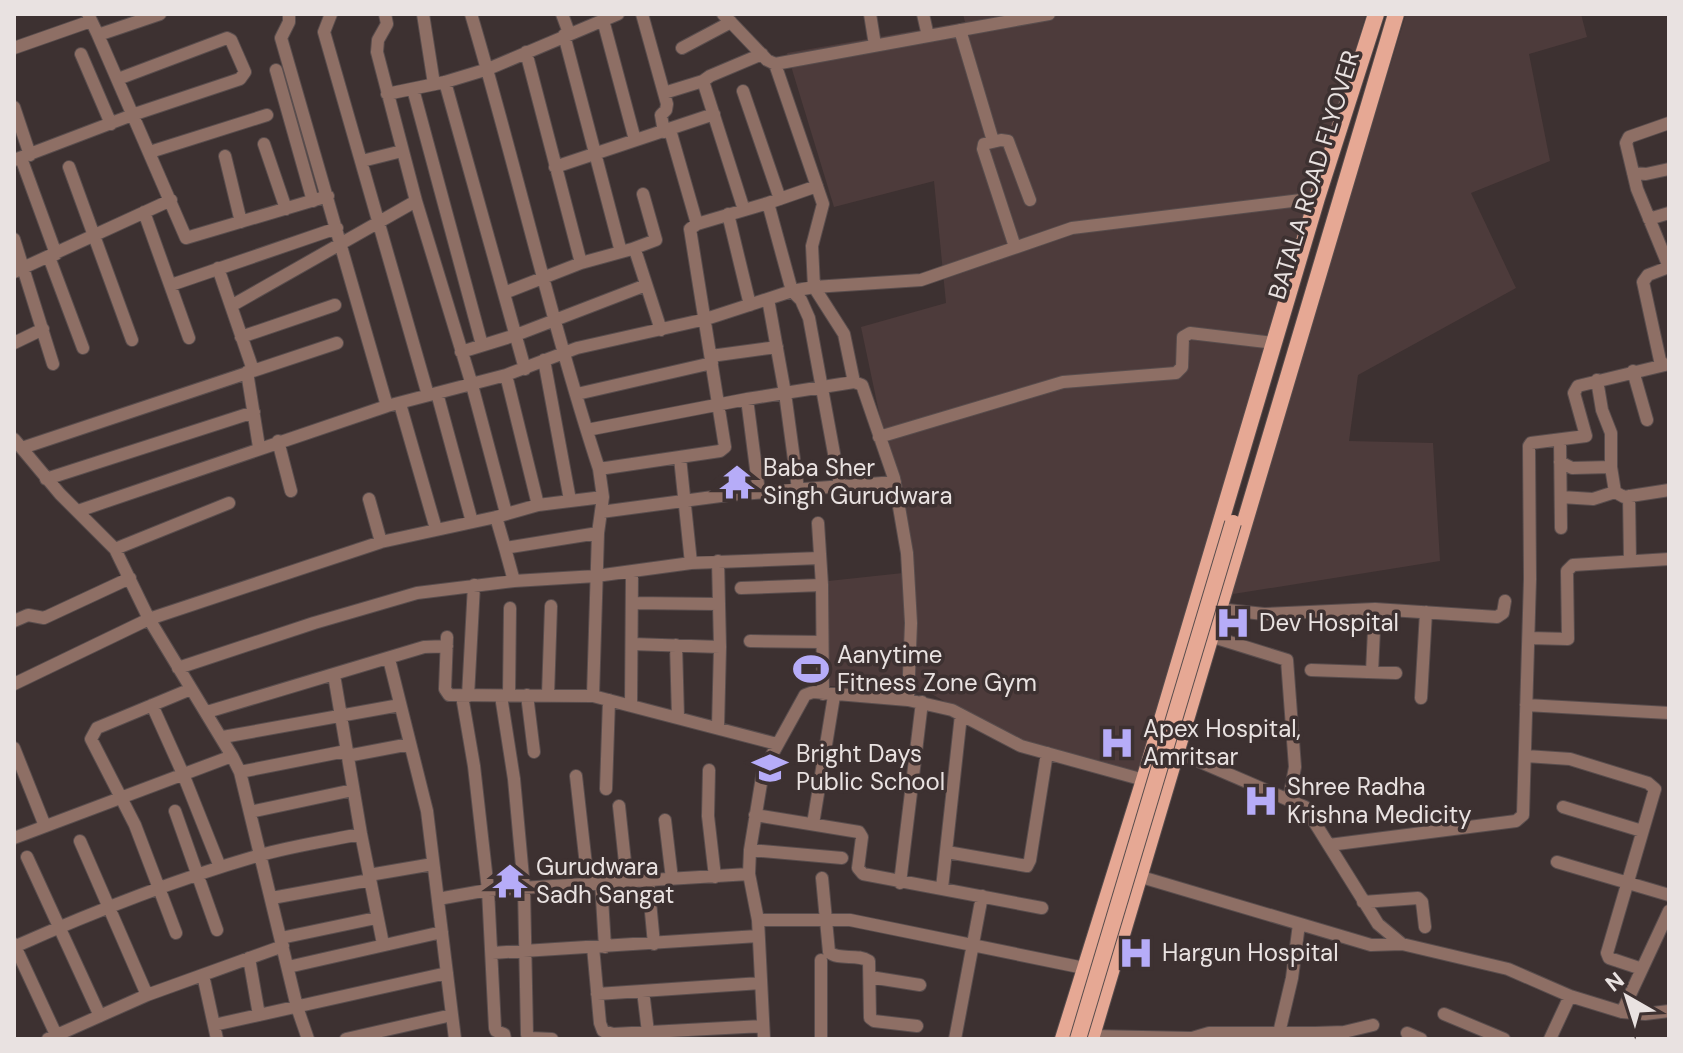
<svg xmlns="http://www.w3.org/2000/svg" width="1683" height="1053" font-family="'DM Sans',sans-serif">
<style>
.built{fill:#4d3b3b}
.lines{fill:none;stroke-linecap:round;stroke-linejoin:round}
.minor-casing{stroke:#594d4d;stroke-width:14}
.major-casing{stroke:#594d4d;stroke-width:18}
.minor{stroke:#8e6f65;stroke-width:12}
.major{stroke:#e6a894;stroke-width:16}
.major-bridge-casing{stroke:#594d4d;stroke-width:18;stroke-linecap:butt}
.major-bridge{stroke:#e6a894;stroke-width:16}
.labels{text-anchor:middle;stroke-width:7;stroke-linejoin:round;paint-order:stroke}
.street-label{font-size:24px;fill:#e9e2e1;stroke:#3d3131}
.poi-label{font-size:24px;fill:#e9e2e1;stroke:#3d3131;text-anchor:start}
</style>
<rect width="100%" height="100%" fill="#3d3131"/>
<path class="built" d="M963 14H1366L1138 777 1022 746 930 693 817 685 819 582 903 573 892 474 861 327 946 303 934 181 834 207 787 53 965 22Z
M1406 14H1581L1587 37 1529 54 1550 161 1471 193 1516 288 1358 375 1349 441 1433 443 1440 561 1227 595Z"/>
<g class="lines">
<g class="minor-casing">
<path id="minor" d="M88 14 98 35 160 14
M289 14V22L281 38 387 406
M331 14 324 32 428 395
M423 14 434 84
M471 14C516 165 550 319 599 469
M562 14 569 33
M642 14 667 104 666 110 661 115 664 132
M723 14 767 60 775 64 1049 14
M870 14 875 45
M923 14 928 36
M603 20 635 140
M960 30 993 141
M98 35 186 238 328 196
M564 35 621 252
M14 48 91 21
M682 48 731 22
M526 52 581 263
M81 54 111 124
M775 64 823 204 812 246 814 287 844 334 854 382
M276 70 313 201
M445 82 525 369
M413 89 482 345
M743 91 780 199
M664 93 703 81
M387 94 445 82 488 69 618 14
M14 107 30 155
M670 130 697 224
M264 144 286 209
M150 152 267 115
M225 156 241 222
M21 158 56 254
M14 160 135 114 240 79 245 72 231 40 227 38 118 79
M362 161 402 151
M69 167 132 340
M555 167 714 114
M1633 173 1646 174 1669 169
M416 201 472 385 506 513
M768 203 792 291 801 300 809 318 840 486
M744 210 703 81 710 76 762 54
M144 212 189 338
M728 214 750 305
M1649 219 1669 213
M14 239 53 364
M1015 247 983 149 984 144 1001 140 1008 141 1030 200
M632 249 656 240 643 194
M49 257 83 348
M1669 267 1637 189 1626 143 1629 137 1669 123
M218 268 253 370
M14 272 171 200
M171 285 337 228
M504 293 581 263 632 249 636 253 661 330
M768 299 785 393 798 489
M231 306 416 201 377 52 378 40 387 24 385 14
M241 337 335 305
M14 343 43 329
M461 352 516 335 646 285
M711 356 777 347
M544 360 570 500
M1661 365 1643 282 1648 275 1669 267
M1633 371 1647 420
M247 372 259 447
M506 375 538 505
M1597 380 1602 410 1611 433V467L1615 492 1624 497 1669 490
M437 393 472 522
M577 394 712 363
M747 399 759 492
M400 404 436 529
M587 430 747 399 854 382 862 385 894 478 907 553 911 623 908 700
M879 437 1063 382 1176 373 1182 367 1183 337 1190 333 1274 343
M14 439 60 494 115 549 149 619 232 756 240 772 297 1007 308 1039
M1560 440 1561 528
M278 441 291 491
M22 448 337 343
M680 458 691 563
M1560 462 1572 468 1611 467
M46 479 254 412
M1629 496 1630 561
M1561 497 1593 499 1615 492
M369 499 381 542
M78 511 387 406 506 375 577 348 706 319 792 291 814 287 921 280 1072 228 1317 198
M601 512 728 495 895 482
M496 517 505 548
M818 523 822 585 823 694
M115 549 229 503
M514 581 505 548 598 533
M741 588 822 585
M632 603 718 604
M1218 609 1264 614 1375 609 1497 617 1503 613 1505 601
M14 621 28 615 44 618 130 578
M1210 636 1287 660 1295 767 1289 799
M447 637 445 689 449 695 593 696 777 744
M1529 638 1568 639 1567 571 1573 565 1669 559
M750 641 822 642
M632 644 720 647
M676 645 678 717
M389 659 427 811 455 1039
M178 668 314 623 417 593 514 581 596 576 691 563 820 558
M1311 670 1396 673
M1372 672 1375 609
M334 675 361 834 383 944
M14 684 149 619 381 542 496 517 538 505 603 497
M509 695 510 608
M527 695 534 752
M548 695 551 606
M462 696 474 766 488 890 495 1028 496 1031 504 1034 505 1039
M468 696 474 585
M501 696 514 779 524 888 527 1035 531 1038 552 1039
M593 696 598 533 603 497 599 469 720 451 725 447 690 229 697 224 768 203 817 186
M1421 698 1426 612
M152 705 183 774 220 867
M631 705 632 572
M1526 705 1669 713
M207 712 424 647 447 646
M718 727 720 647 718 561
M223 737 400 705
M14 748 45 826
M1168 748 1305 807 1378 924 1402 944 1508 969 1570 996 1622 1012 1645 1014 1669 1011
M347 756 410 744
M1526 756 1570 759 1648 783 1655 789 1607 953 1609 958 1642 969
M709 770 708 816 715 877
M240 772 346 751
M576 776 588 883
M606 789 609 700
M619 806 627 881
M1563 807 1642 831
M175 811 217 930
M250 812 353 790
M755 815 859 832 862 837 858 868 863 874 1042 908
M665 820 672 879
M813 824 834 696
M14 838 232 756
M80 841 147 995
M1329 845 1516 821 1523 815 1530 579 1529 446 1531 443 1586 436 1574 393 1578 386 1669 364
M750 850 842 858
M947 852 1027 866 1030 860 1047 753
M27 857 100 1016
M1557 862 1669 895
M369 875 433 864
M1138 876 1371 945 1402 944
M822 878 829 952C839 961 857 953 869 961L870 1018 874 1021 917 1026
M648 880 654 944
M601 882 605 947
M900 883 922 702
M942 888 961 715
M272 898 370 880
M438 899 488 890 749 874
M1363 902 1418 898 1422 902 1425 927
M758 920H850L1084 968
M176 933 135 825 91 739 97 728 191 689
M281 938 376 918
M14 944 58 1039
M14 947C93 912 174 880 257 856 291 846 326 841 361 834
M593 947 600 1023 603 1031 613 1034 763 1026
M492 953 758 936
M249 958 259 1015
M821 960V1039
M288 967 442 932
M203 975 217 1039
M870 977 920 985
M643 991 648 1032
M597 994 761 983
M1622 1012 1669 911
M1444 1014 1504 1039
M214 1025 447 973
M1279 1033 1292 978 1299 924
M1315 1033 1344 1032 1373 1025
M1407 1033 1421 1039
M1092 1036 1192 1038 1209 1033H1315L1316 1039
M48 1039 147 995 283 946
M346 1039 452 1015
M764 1039 758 920 749 874 750 850 763 771 805 695 813 692 908 700 952 710 1021 746 1144 780
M955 1039 982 896
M1550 1039 1570 996"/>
</g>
<g class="major-casing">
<path id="major" d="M1063 1039 1144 780 1317 198 1376 14
M1091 1039 1396 14"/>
</g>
<use href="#minor" class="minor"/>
<use href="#major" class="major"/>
<g class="major-bridge-casing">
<path id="major-bridge" d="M1078 1039 1233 523"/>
</g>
<use href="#major-bridge" class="major-bridge"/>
</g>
<defs>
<g id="temple-bare" transform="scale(2.76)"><path d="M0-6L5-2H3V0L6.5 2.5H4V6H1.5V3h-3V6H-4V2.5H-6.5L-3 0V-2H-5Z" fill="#b6acf8" stroke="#3d3131" stroke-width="2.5" paint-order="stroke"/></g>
<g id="hospital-bare" transform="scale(2.76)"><path d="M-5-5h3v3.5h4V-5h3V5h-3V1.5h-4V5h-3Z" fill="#b6acf8" stroke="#3d3131" stroke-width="2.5" paint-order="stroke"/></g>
<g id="stadium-bare" transform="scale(2.76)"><path d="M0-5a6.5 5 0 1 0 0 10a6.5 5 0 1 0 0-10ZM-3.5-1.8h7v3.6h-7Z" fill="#b6acf8" stroke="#3d3131" stroke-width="2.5" paint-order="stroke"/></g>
<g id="school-bare" transform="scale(2.76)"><path d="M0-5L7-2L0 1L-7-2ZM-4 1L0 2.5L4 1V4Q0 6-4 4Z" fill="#b6acf8" stroke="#3d3131" stroke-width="2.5" paint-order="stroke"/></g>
</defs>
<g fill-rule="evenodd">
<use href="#temple-bare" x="737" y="482"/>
<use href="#hospital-bare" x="1233" y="623"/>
<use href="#stadium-bare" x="811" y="669"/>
<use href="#hospital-bare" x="1117" y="743"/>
<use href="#school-bare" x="770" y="768"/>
<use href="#hospital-bare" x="1261" y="801"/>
<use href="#temple-bare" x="510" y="881"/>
<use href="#hospital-bare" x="1136" y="953"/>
</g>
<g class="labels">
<g class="street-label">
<text transform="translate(1314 175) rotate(-73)" y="8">BATALA ROAD FLYOVER</text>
</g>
<g class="poi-label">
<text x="763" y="476">Baba Sher<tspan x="763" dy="28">Singh Gurudwara</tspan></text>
<text x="1259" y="631">Dev Hospital</text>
<text x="837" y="663">Aanytime<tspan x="837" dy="28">Fitness Zone Gym</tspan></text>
<text x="1143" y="737">Apex Hospital,<tspan x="1143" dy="28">Amritsar</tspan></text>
<text x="796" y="762">Bright Days<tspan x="796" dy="28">Public School</tspan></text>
<text x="1287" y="795">Shree Radha<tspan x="1287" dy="28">Krishna Medicity</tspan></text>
<text x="536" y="875">Gurudwara<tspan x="536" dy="28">Sadh Sangat</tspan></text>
<text x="1162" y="961">Hargun Hospital</text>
</g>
</g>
<rect width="1683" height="1053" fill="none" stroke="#e9e2e1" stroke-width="32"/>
<g transform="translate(1627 997) rotate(321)" stroke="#3d3131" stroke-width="6" paint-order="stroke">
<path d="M0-6L14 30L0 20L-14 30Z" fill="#e9e2e1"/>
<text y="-12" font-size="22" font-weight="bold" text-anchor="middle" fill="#e9e2e1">N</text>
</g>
</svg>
